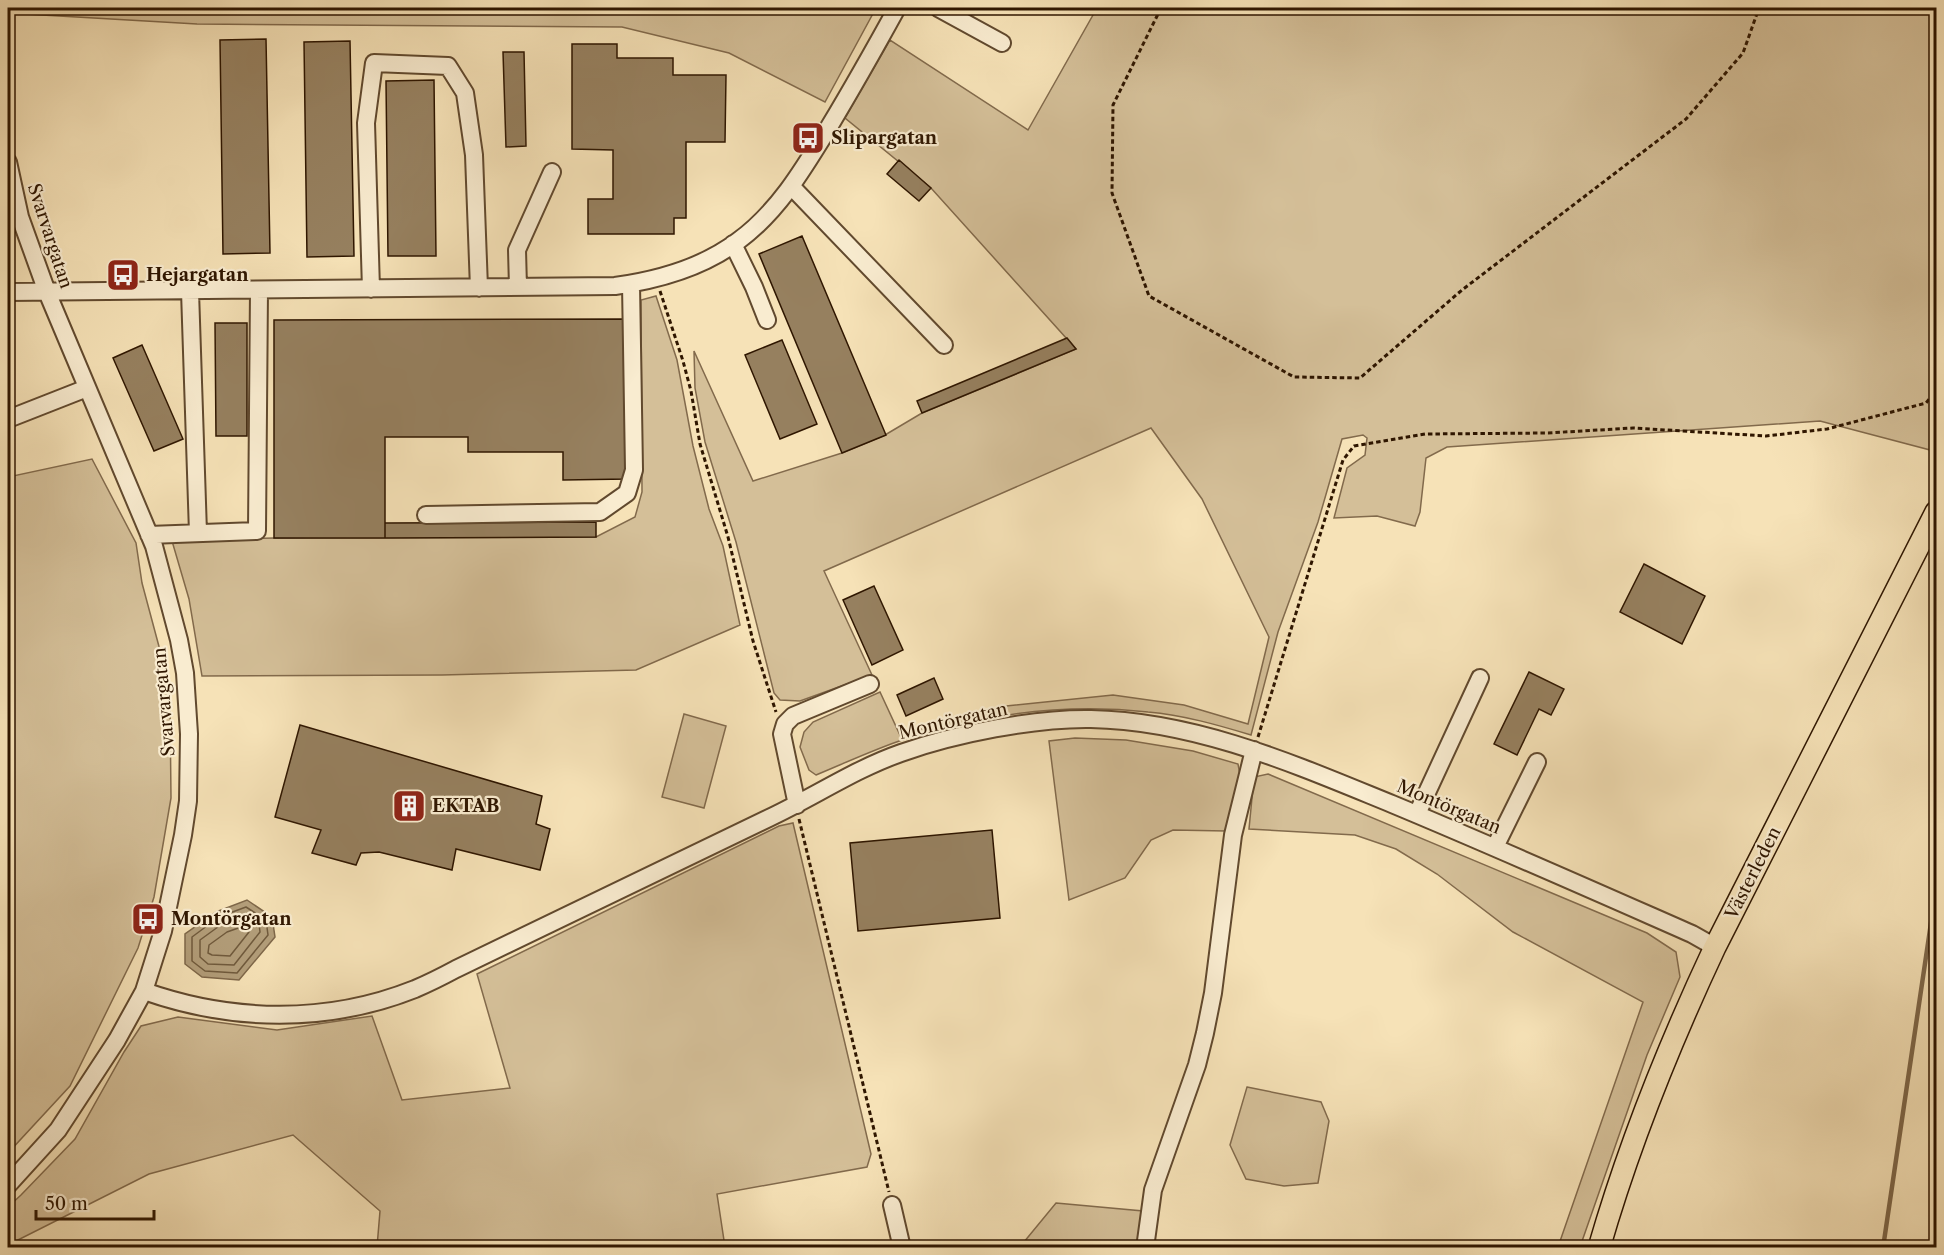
<svg xmlns="http://www.w3.org/2000/svg" width="1944" height="1255" font-family="'Libre Caslon Text',serif">
<style>
.green{fill:#d4bf98;stroke:#826a4c;stroke-width:1.5}
.water{fill:#b29d79;stroke:#7e6749;stroke-width:1.5}
.lines{fill:none;stroke-linecap:round;stroke-linejoin:round}
.shore{stroke:#705a3c;stroke-width:1.5}
.stream{stroke:#7e6749;stroke-width:4.5}
.building{fill:#96805f;stroke:#2f1600;stroke-width:1.5}
.minor-casing{stroke:#61492e;stroke-width:20}
.major-casing{stroke:#2f1600;stroke-width:24}
.path{stroke:#2f1600;stroke-width:3;stroke-dasharray:4.5 3;stroke-linecap:butt}
.minor{stroke:#f9ecd0;stroke-width:16}
.major{stroke:#f6e2b7;stroke-width:21}
.labels{text-anchor:middle;stroke-width:4.5;stroke-linejoin:round;paint-order:stroke}
.poi-label{font-size:18px;font-weight:bold;fill:#2f1600;stroke:#f9ecd0;text-anchor:start}
.street-label{font-size:18px;fill:#2f1600;stroke:#f9ecd0}
</style>
<rect width="100%" height="100%" fill="#f6e2b7"/>
<filter id="stains"><feTurbulence type="fractalNoise" baseFrequency=".00333" numOctaves="4"/><feColorMatrix values="0 0 0 0 .2 0 0 0 0 .09 0 0 0 0 .02 0 0 0 .5 -.17"/></filter>
<radialGradient id="worn" r=".72"><stop offset=".6" stop-color="#630" stop-opacity="0"/><stop offset="1" stop-color="#630" stop-opacity=".3"/></radialGradient>
<path class="green" d="M8 8H876L825 102 729 53 622 27 197 24 8 13Z
M1097 8H1936V445L1934 451 1820 421 1447 447 1426 458 1420 512 1415 526 1377 516 1334 518 1347 468 1365 455 1367 438 1363 435 1342 439 1318 522 1278 632 1251 735C1218 725 1183 715 1148 712 1067 703 983 714 905 739 875 749 845 763 816 775L809 770 800 747 804 732 813 722 880 692 900 735 1006 706 1113 695 1184 705 1248 724 1269 637 1202 499 1151 428 824 571 872 675 800 701 780 700 774 693 736 542 705 442 695 388 694 351 753 481 842 453 885 435 922 413 1076 349 931 188 845 118 890 40 1028 130Z
M656 296 677 360 693 446 709 509 723 546 740 625 636 670 442 675 202 676 189 599 172 541 274 538 596 537 635 517 642 492 641 300Z
M92 459 136 543 142 583 161 654 170 706 171 798 154 897 138 948 70 1086 8 1153V477Z
M684 714 726 726 704 808 662 797Z
M1075 738 1126 740 1193 751 1238 764 1240 775 1226 831 1173 830 1151 840 1125 878 1069 900 1049 741Z
M1268 774 1647 933 1676 952 1680 977 1647 1055 1580 1247H1558L1643 1002 1513 932 1437 874 1396 849 1355 835 1249 829 1254 777Z
M793 823 871 1154 867 1167 717 1194 725 1247H377L380 1211 293 1135 149 1174 8 1245V1207L21 1195 75 1139 124 1052 141 1026 178 1017 277 1030 372 1016 402 1100 510 1088 477 974 779 826Z
M1247 1087 1321 1102 1329 1121 1318 1183 1284 1186 1246 1179 1230 1145Z
M1056 1203 1143 1211 1139 1247 1019 1248Z"/>
<path class="water" d="M247 900 272 917 275 937 239 980 202 977 185 964V934L216 912Z"/>
<g class="lines">
<path class="shore" d="M246 907 266 920 268 935 237 973 205 971 192 961V937L219 917Z
M244 916 259 924 260 932 234 965 208 964 200 957V940L222 924Z
M244 926 249 929V932L230 956 212 955 208 953 209 945 227 932Z"/>
<path class="stream" d="M1883 1248 1936 889"/>
</g>
<path class="building" d="M266 39 270 253 223 254 220 40Z
M350 41 354 256 307 257 304 42Z
M572 44H617V58H673V75H726L725 142H686V218H674V234H588V199H613V150L572 149Z
M503 52H524L526 146 506 147Z
M434 80 436 256H388L386 81Z
M899 160 931 188 919 201 887 174Z
M802 236 886 435 842 453 759 254Z
M628 319V479L563 480V452H468V437H385V538H274V320Z
M215 323H247V436H216Z
M1067 338 1076 349 922 413 917 401Z
M782 340 817 424 780 439 745 355Z
M142 345 183 439 154 451 113 358Z
M596 522V537L385 538V523Z
M1644 564 1705 596 1682 644 1620 612Z
M874 586 903 650 872 665 843 600Z
M1529 672 1564 689 1551 715 1539 709 1517 755 1494 744Z
M934 678 943 699 906 716 897 695Z
M300 725 542 796 536 824 550 829 540 870 456 849 452 870 379 852 361 853 356 865 312 853 321 830 275 817Z
M992 830 1000 918 858 931 850 843Z"/>
<g class="lines">
<g class="minor-casing">
<path id="minor" d="M938 8 1002 43
M8 162 20 217 47 292 154 546 179 640 185 673 189 734 188 801 183 835 163 931 144 991 117 1040 58 1130 8 1185
M791 186 944 345
M733 244 754 287 767 320
M518 287 517 250 552 172
M371 289 366 123 374 63 448 66 465 93 474 155 479 288
M190 291 198 533
M8 292 615 286C659 280 702 268 738 241 778 212 804 168 829 127 853 87 875 48 897 8
M8 419 87 388
M426 515 600 512 627 493 634 470 631 284
M149 535 257 531 259 290
M797 805 782 734 785 724 793 716 870 684
M1417 814 1480 678
M1495 847 1537 762
M144 991C232 1022 327 1024 415 989 429 983 443 976 456 969 561 919 665 868 769 818 814 797 855 769 901 753 954 734 1035 718 1091 719 1197 721 1296 765 1392 804 1493 846 1592 890 1692 934L1715 947
M892 1205 902 1248
M1145 1248 1153 1190 1197 1065 1205 1033 1213 993 1233 835 1254 750"/>
</g>
<g class="major-casing">
<path id="major" d="M1599 1248C1629 1144 1669 1045 1715 947L1936 512"/>
</g>
<path class="path" d="M1161 8 1113 105 1112 193 1149 296 1294 377 1360 378 1462 290 1686 119 1743 53 1759 8
M660 291 683 361 691 391 700 444 728 537 753 641 776 712
M1258 737 1343 460 1354 446 1425 434 1548 433 1633 428 1766 436 1827 429 1926 403 1936 391
M799 819 889 1192"/>
<use href="#minor" class="minor"/>
<use href="#major" class="major"/>
</g>
<defs>
<g id="bus-square" transform="scale(1.725)"><rect x="-9" y="-9" width="18" height="18" rx="4" fill="#8f2418" stroke="#f9ecd0"/><path d="M-5-6H5V4H4V6H2V4H-2V6H-4V4H-5ZM-3.5-4V0h7V-4ZM-3.5 1.2v1.5H-2V1.2ZM2 1.2v1.5H3.5V1.2Z" fill="#fff"/></g>
<g id="building-square" transform="scale(1.725)"><rect x="-9" y="-9" width="18" height="18" rx="4" fill="#8f2418" stroke="#f9ecd0"/><path d="M-4-6H4V6H1V3H-1V6H-4ZM-2.5-4.3h1.7v1.8h-1.7ZM.8-4.3h1.7v1.8H.8ZM-2.5-1h1.7V.8h-1.7ZM.8-1h1.7V.8H.8Z" fill="#fff"/></g>
</defs>
<g fill-rule="evenodd">
<use href="#bus-square" x="808" y="138"/>
<use href="#bus-square" x="123" y="275"/>
<use href="#building-square" x="409" y="806"/>
<use href="#bus-square" x="148" y="919"/>
</g>
<g class="labels">
<g class="poi-label">
<text x="831" y="144">Slipargatan</text>
<text x="146" y="281">Hejargatan</text>
<text x="432" y="812">EKTAB</text>
<text x="171" y="925">Montörgatan</text>
</g>
<g class="street-label">
<text transform="translate(50 236) rotate(72)" y="6">Svarvargatan</text>
<text transform="translate(164 702) rotate(-95)" y="6">Svarvargatan</text>
<text transform="translate(953 721) rotate(-13)" y="6">Montörgatan</text>
<text transform="translate(1449 807) rotate(23)" y="6">Montörgatan</text>
<text transform="translate(1753 873) rotate(-63)" y="6">Västerleden</text>
</g>
</g>
<rect width="1944" height="1255" fill="none" stroke="#f6e2b7" stroke-width="30"/>
<rect x="9" y="9" width="1926" height="1237" fill="none" stroke="#2f1600" stroke-width="3"/>
<rect x="15" y="15" width="1914" height="1225" fill="none" stroke="#2f1600" stroke-width="1.5"/>
<path d="M36 1210v9h118v-9" fill="none" stroke="#2f1600" stroke-width="3"/>
<text x="45" y="1210" font-size="18" fill="#2f1600" stroke="#f9ecd0" stroke-width="4.5" paint-order="stroke">50 m</text>
<rect width="100%" height="100%" filter="url(#stains)"/>
<rect width="100%" height="100%" fill="url(#worn)"/>
</svg>
